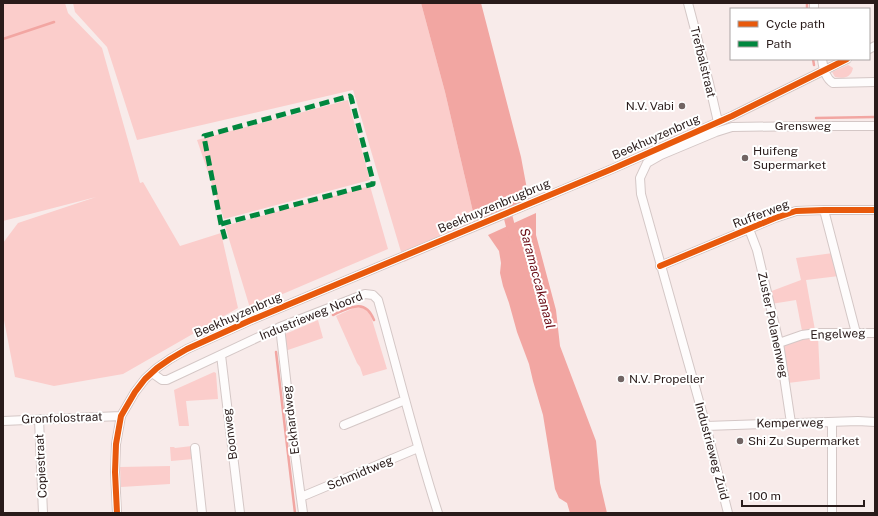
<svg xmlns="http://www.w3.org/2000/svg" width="878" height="516" font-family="'Public Sans',sans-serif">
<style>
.green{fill:#fbcdcb}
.water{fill:#f2a6a2}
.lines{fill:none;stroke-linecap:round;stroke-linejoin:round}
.stream{stroke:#f2a6a2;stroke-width:2.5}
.canal{stroke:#f2a6a2;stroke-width:9}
.minor-casing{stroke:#d4c7c6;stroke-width:10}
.minor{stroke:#fefcfc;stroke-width:8}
.quiet{stroke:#00873e;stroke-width:5;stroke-dasharray:10 5;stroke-linecap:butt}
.cycleway-casing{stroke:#fff;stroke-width:8}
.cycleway{stroke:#e8590c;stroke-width:6}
.poi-dot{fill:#716463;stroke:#fff;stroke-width:1.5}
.labels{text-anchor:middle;stroke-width:4;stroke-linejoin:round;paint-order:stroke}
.street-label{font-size:12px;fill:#291b1a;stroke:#fff}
.poi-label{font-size:12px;fill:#291b1a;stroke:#fff;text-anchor:start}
.water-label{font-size:13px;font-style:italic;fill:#6a0c15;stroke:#fff}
</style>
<rect width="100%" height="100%" fill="#f8ebea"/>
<path class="green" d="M3 3H65L68 13 102 48 140 183 143 182 180 246 221 233 238 308 123 374 54 386 15 377 3 315V243L18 223 96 197 3 221Z
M73 3H421L445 92 477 229 404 262 353 90 137 140 107 47 75 12Z
M848 65 850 66 853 68C851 78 843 79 835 77L832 72Z
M348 100 370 180 224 219 197 140Z
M370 186 388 249 250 308 225 226Z
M833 253 839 276 806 280 815 330 802 331 796 300 771 304 769 292 801 280 796 258Z
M356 307 363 308 370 313 387 369 363 376 360 367 357 363 336 316Z
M318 320 323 338 285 351 283 335Z
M818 336 820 379 788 383 783 345 787 342Z
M214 372 216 373 218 399 186 401 189 426H179L174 390Z
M192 446 194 459 171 461 170 447H174L175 448Z
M170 466V484L121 487 120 467Z"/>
<path class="water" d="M421 3H481L521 157 529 200 477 229 445 92Z
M536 213V235L556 310 560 346 596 441 600 483 607 513H570L567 503 559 498 555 489 543 415 533 381 529 364 517 332 509 303 503 286 500 273 501 263 499 251 488 235Z"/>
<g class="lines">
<path class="stream" d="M807 3V9
M3 39 54 22
M813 59 814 65
M816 118 875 117
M333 315C349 308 365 297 374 320
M276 352 295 513"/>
<path class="canal" d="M505 205 513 236"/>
<g class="minor-casing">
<path id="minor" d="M688 3 709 83 718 122
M814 3V9
M869 49 875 46
M822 59C823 68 825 78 833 83L875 82
M824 210 856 333
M749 229 757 250 779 343 791 423
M660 266 775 218 796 211 824 210H875
M280 327 293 439 303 513
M779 343 802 335 817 333H875
M221 355 240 513
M152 373 162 380H167L280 327 365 294 373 295 378 300C398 371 415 442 438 513
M39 419 43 513
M3 421 121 416
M344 425 405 400
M706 426 858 421 875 422
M195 448 202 513
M301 497 418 448
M117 513 115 472 116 444 121 416 135 392 145 379 157 368 170 359 187 349 249 321 612 169 732 116 847 59
M728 513 706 426 641 194 640 178 647 163 661 155 716 132 732 127 814 126H875
M832 513V423"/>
</g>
<use href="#minor" class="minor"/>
<path class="quiet" d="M221 224 373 184V181L351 97 350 96 204 136V137L221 224 226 242"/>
<g class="cycleway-casing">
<path id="cycleway" d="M660 266 775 218 796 211 824 210H875
M117 513 115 472 116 444 121 416 135 392 145 379 157 368 170 359 187 349 249 321 612 169 732 116 847 59"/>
</g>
<use href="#cycleway" class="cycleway"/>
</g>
<g class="poi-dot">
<circle cx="682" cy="106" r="4"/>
<circle cx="745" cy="158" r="4"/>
<circle cx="621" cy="379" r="4"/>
<circle cx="740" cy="441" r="4"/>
</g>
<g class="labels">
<g class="street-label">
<text transform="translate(703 62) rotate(76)" y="4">Trefbalstraat</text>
<text x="803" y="130">Grensweg</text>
<text transform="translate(656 137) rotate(-24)" y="4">Beekhuyzenbrug</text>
<text transform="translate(494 206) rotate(-23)" y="4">Beekhuyzenbrugbrug</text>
<text transform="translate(761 214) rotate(-21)" y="4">Rufferweg</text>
<text transform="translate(238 315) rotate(-24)" y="4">Beekhuyzenbrug</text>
<text transform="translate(311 316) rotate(-22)" y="4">Industrieweg Noord</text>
<text transform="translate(773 325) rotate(78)" y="4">Zuster Polanenweg</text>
<text transform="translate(838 334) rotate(-2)" y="4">Engelweg</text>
<text transform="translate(62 418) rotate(-2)" y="4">Gronfolostraat</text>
<text transform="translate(291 420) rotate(-97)" y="4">Eckhardweg</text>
<text transform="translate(790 423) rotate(-1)" y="4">Kemperweg</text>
<text transform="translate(230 434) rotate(-97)" y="4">Boonweg</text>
<text transform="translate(712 451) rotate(75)" y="4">Industrieweg Zuid</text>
<text transform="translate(41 466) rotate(-93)" y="4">Copiestraat</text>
<text transform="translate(360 473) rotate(-23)" y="4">Schmidtweg</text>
</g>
<g class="poi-label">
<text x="674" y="110" text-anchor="end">N.V. Vabi</text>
<text x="753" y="155">Huifeng<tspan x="753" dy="14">Supermarket</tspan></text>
<text x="629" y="383">N.V. Propeller</text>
<text x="748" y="445">Shi Zu Supermarket</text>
</g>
<g class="water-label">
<text transform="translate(538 278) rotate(75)" y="5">Saramaccakanaal</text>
</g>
</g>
<rect width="878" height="516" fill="none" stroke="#291b1a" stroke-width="8"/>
<rect x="730" y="8" width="140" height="52" fill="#ffffff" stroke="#a9a4a3"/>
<rect x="738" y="21" width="20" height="6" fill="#e8590c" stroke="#a9a4a3"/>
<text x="766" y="28" font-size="12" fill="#291b1a">Cycle path</text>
<rect x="738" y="41" width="20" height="6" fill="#00873e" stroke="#a9a4a3"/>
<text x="766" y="48" font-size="12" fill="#291b1a">Path</text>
<path d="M742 500v6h122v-6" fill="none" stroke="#291b1a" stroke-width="2"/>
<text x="748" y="500" font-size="12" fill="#291b1a" stroke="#ffffff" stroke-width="3" paint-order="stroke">100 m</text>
</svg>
